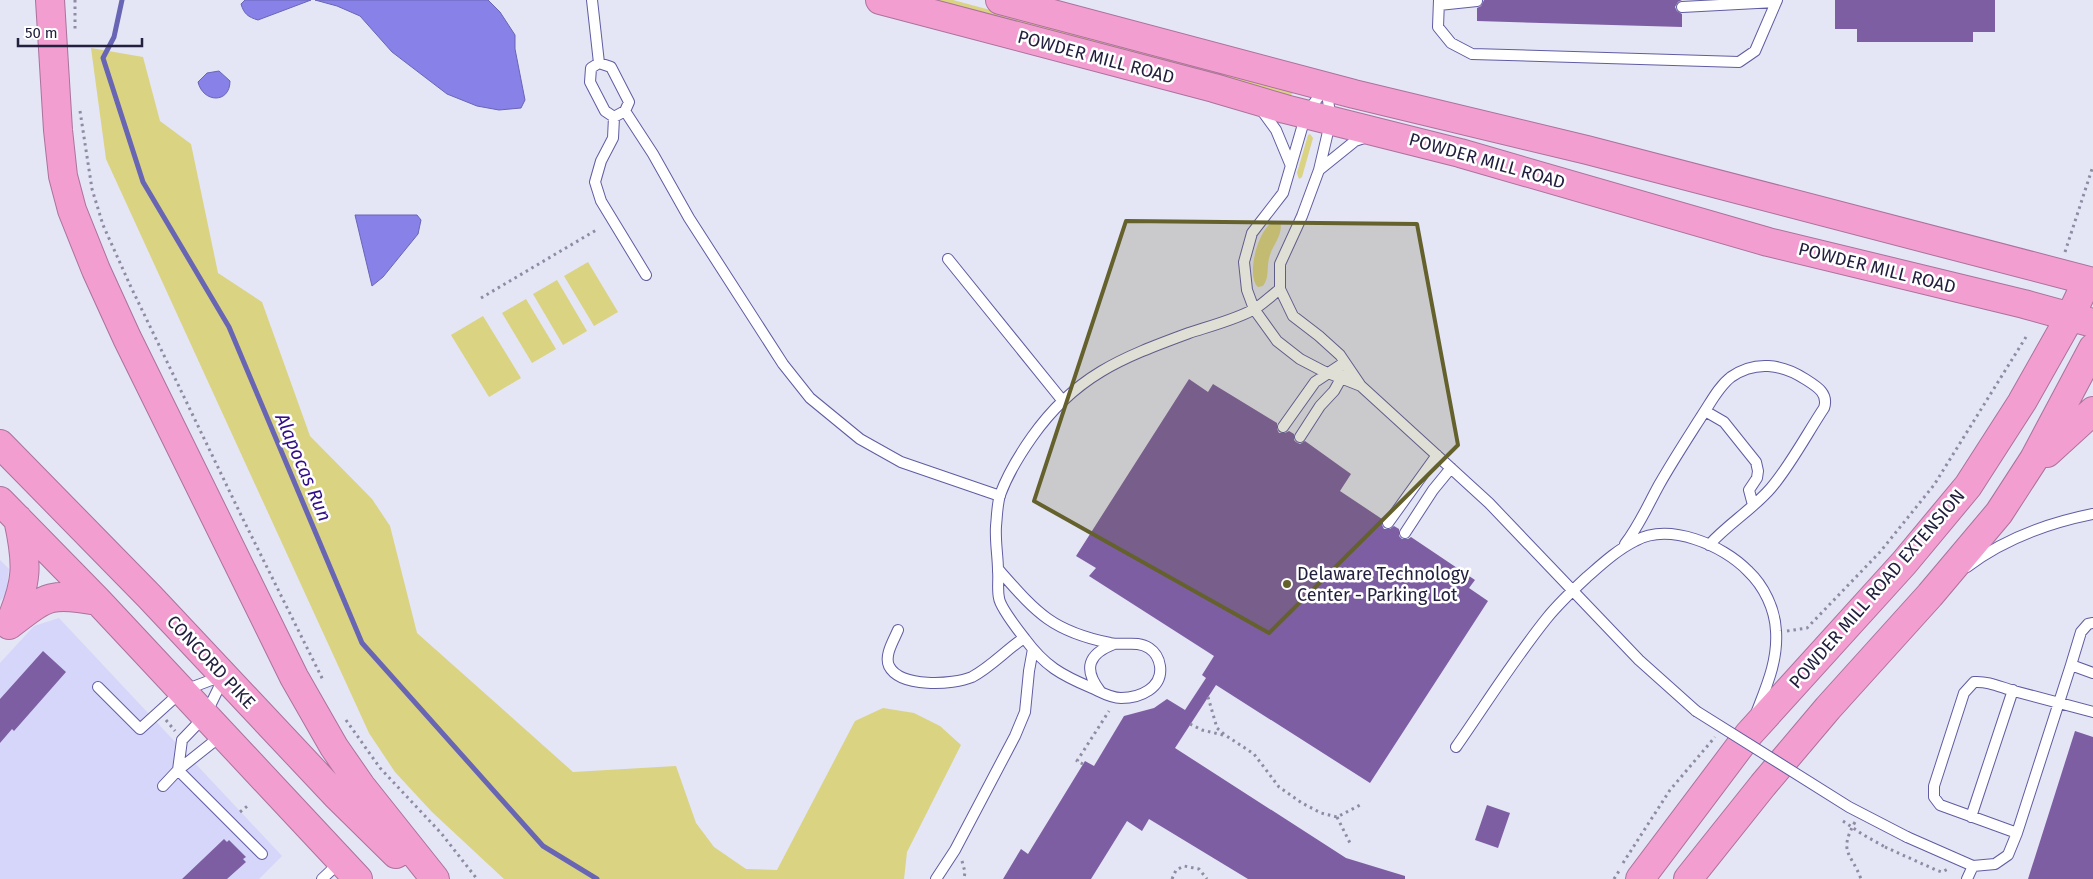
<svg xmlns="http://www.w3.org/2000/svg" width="2093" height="879" font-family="'Fira Sans',sans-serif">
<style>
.built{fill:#d5d6f9}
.green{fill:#dad382}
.water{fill:#8882e8;stroke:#6965b5}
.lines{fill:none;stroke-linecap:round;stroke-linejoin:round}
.stream{stroke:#6965b5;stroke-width:5}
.building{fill:#7e5ea3}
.lane-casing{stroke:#605ca2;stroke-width:12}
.highway-casing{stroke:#aa729d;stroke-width:30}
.path{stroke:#8d8ca3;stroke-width:3;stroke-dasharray:2.5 4;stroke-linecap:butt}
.lane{stroke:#fff;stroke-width:10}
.highway{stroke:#f39ed0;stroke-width:28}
.lane-bridge-casing{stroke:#605ca2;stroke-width:12;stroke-linecap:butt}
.path-bridge{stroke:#8d8ca3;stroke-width:3;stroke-dasharray:2.5 4;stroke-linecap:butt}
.lane-bridge{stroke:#fff;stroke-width:10}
.marked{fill:#65612d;fill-opacity:0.2;stroke:#65612d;stroke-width:4;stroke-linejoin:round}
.poi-dot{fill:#65612d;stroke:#fff;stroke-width:2}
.labels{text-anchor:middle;stroke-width:5;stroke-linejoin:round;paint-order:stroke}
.street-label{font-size:18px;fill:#22203e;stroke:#fff}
.poi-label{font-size:18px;fill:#22203e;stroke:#fff;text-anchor:start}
.water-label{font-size:19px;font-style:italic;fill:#330e8a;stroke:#fff}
</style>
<rect width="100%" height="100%" fill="#e4e5f5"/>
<path class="built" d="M0 560 9 569 6 595 0 601Z
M59 618 282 856 259 879H0V663L34 626Z"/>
<path class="green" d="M920 0H953L1294 92 1291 95H1285Z
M91 48 143 57 160 121 191 144 218 273 262 302 310 436 372 499 390 526 417 633 573 772 676 766 696 823 714 847 746 869 777 870 855 721 883 708 914 713 940 726 961 745 907 852 904 879H504L432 812 395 772 369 733 106 159Z
M1310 134 1313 138 1302 177 1299 179 1297 173 1308 135Z
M1276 221 1280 222C1284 233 1273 245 1270 255 1266 266 1270 277 1263 286L1258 287C1245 276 1259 224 1276 221Z
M588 262 618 312 594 326 564 276Z
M557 280 587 331 563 345 533 294Z
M526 299 556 349 532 363 502 313Z
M483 316 521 378 489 397 451 335Z"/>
<path class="water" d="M245 0H311L258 20C248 17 244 14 241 4Z
M315 0H488L500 12 515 35V49L525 100 521 108 499 110 477 106 447 94 392 52 360 16 337 6Z
M219 71 230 81C230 104 203 103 198 82L207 73Z
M355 215H417L421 220 418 234 383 277 372 286Z"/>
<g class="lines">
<path class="stream" d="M122 0 114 37 103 58 143 182 229 327 362 643 543 846 597 879"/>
</g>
<path class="building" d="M1484 0H1682L1678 2 1675 7 1677 11 1682 14V27L1477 21V8L1481 6Z
M1835 0H1995V32H1973V42H1857V29H1835Z
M1189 379 1208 392 1213 384 1277 423V429L1279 433H1285L1289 431 1294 434V440L1296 442 1300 444 1305 441 1351 474 1340 491 1382 519V525L1384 529H1390L1394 526 1399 529V536L1402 539H1408L1411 537 1475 580 1469 588 1488 601 1370 783 1216 685 1175 748 1346 858 1405 876V879H1248L1149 819 1142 831 1127 821 1091 879H1003L1021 849 1028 854 1085 761 1094 766 1124 716 1154 708 1167 699 1185 710 1206 678 1202 675 1214 656 1089 576 1096 568 1076 556Z
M43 651 66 672 14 731 12 729 0 743V699Z
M2075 731 2093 737V879H2028Z
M1487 805 1510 813 1498 848 1475 840Z
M224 839 227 842 229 840 246 857 243 859 246 862 227 879H182Z"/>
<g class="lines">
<g class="lane-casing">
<path id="lane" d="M592 0 599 63
M1439 0 1438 27 1451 43 1472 54 1739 62 1755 51 1777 0
M1439 5 1477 1
M1682 7 1776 2
M599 63 611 67 629 102 625 111 614 117 605 111 590 82 591 68Z
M1325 88 1306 114 1283 193 1252 233 1244 262 1247 290 1254 309 1277 341 1300 359 1323 371 1361 386
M1326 88 1331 119 1319 170 1302 216 1280 264V289L1293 316 1319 336 1340 355 1361 386 1489 503 1639 660 1696 711
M1260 108 1276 130 1291 166
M625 111 653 154 689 218 783 364 810 398 860 439 901 462 1000 496
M614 117 613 138 601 161 595 182 601 201 646 275
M1319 170 1355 141 1367 137
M948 259 1062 400
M1705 411 1724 422 1756 462 1758 471 1757 478 1749 490 1753 505
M1283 427 1315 382 1342 364H1346
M1300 437 1320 406 1334 391 1343 375
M1388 523 1437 455
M1405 533 1433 490 1451 468
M1625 544C1639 526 1648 505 1659 485 1672 462 1687 439 1701 417 1710 404 1718 387 1731 377 1755 360 1782 364 1805 379 1816 386 1829 393 1824 408 1808 432 1790 466 1771 488 1753 509 1728 524 1709 545
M1967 567C2004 539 2048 523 2093 514
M998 569C1036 612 1051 631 1110 643 1123 646 1137 640 1149 648 1155 652 1159 659 1160 666 1163 688 1140 698 1121 698 1110 698 1101 692 1092 688 1061 675 1045 666 1025 639 1018 630 1000 607 999 598 997 589 999 579 998 571 998 556 995 542 996 526 997 517 997 505 1000 495 1007 476 1020 454 1032 437 1075 376 1121 358 1189 333 1207 327 1241 318 1256 308 1264 303 1272 295 1280 289
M2093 623 2088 624 2081 632 2071 665 2093 673
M898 630C894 640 884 655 889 666 900 688 953 685 972 677 991 667 1006 650 1024 638
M2071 665 2017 833 1940 805 1934 797V786L1964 693 1974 682C1989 681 2000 687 2014 691 2041 698 2067 705 2093 712
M98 687 140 729 182 691 222 676
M1100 691C1083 669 1088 654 1114 644
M1456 747C1486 704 1514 659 1547 618 1559 603 1573 590 1587 577 1602 564 1617 550 1635 541 1669 522 1723 545 1748 571 1764 586 1775 609 1776 631 1778 660 1767 685 1757 711
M178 770 262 854
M178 770 182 740 205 716 224 677
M163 786 178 770 222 735
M1971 817 2013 690
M1907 837 1973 866 1995 864 2008 855 2017 833
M322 879 340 862
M936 879 955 850 1015 736 1025 712 1029 671 1033 649
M1967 879 1973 866"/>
</g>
<g class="highway-casing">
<path id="highway" d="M50 0 58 130 63 176 72 210 96 270 127 338 294 677 334 747 361 786 435 879
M880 0 1214 88 1285 109 1460 153 1768 242 2024 304 2093 323
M1000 0 1354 94 1587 150 2093 282
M0 444 149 596 336 795 396 854
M2047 453 2093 411
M0 501 98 601 358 879
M9 625C28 582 28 564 18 519
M9 625C47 596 49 592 98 601
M1640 879 1749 734 1904 563 1968 486 2022 402 2070 317 2087 281
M1688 879 1763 785 1828 708 1930 595 1999 513 2034 459 2093 348"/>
</g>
<path class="path" d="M75 0V30
M80 111 92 189 103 225 130 285 240 513 323 680
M2065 252 2093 166
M481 298 598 229
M1787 631 1807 628 1880 552 1934 485 2026 337
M1208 697 1217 728 1225 735 1254 754 1279 787 1302 803 1321 813 1337 817 1362 804
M166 720 175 731
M346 720 380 768 441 833 477 879
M1190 724 1202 730 1223 735
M1083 764 1077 761 1109 711
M240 812 250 804
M1337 817 1350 843
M1855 822C1838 853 1851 852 1861 879
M1885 847 1936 870 1942 872 1948 869
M962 861 965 872 964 879
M1623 863 1670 790 1715 737
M1172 879 1176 870 1184 866 1199 869 1207 879
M1614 879 1619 871"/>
<use href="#lane" class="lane"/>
<use href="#highway" class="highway"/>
<g class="lane-bridge-casing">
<path id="lane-bridge" d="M1696 711 1849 807 1907 837"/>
</g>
<path class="path-bridge" d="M1843 821 1862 834 1885 847"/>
<use href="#lane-bridge" class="lane-bridge"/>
</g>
<path class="marked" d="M1126 221 1417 224 1458 445 1269 633 1034 501Z"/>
<circle class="poi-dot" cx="1287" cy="584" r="5"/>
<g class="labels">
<g class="street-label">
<text transform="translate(1096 57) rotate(15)" y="6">POWDER MILL ROAD</text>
<text transform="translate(1487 161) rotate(16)" y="6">POWDER MILL ROAD</text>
<text transform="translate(1877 268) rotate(14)" y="6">POWDER MILL ROAD</text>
<text transform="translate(1877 589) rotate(-49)" y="6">POWDER MILL ROAD EXTENSION</text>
<text transform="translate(211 662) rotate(47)" y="6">CONCORD PIKE</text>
</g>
<g class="poi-label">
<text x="1297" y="580">Delaware Technology<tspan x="1297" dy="21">Center - Parking Lot</tspan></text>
</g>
<g class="water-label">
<text transform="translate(304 467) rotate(67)" y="7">Alapocas Run</text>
</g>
</g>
<path d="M18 38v8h124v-8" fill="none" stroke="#22203e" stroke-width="2.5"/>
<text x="25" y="38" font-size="15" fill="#22203e" stroke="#ffffff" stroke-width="4" paint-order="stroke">50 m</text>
</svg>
